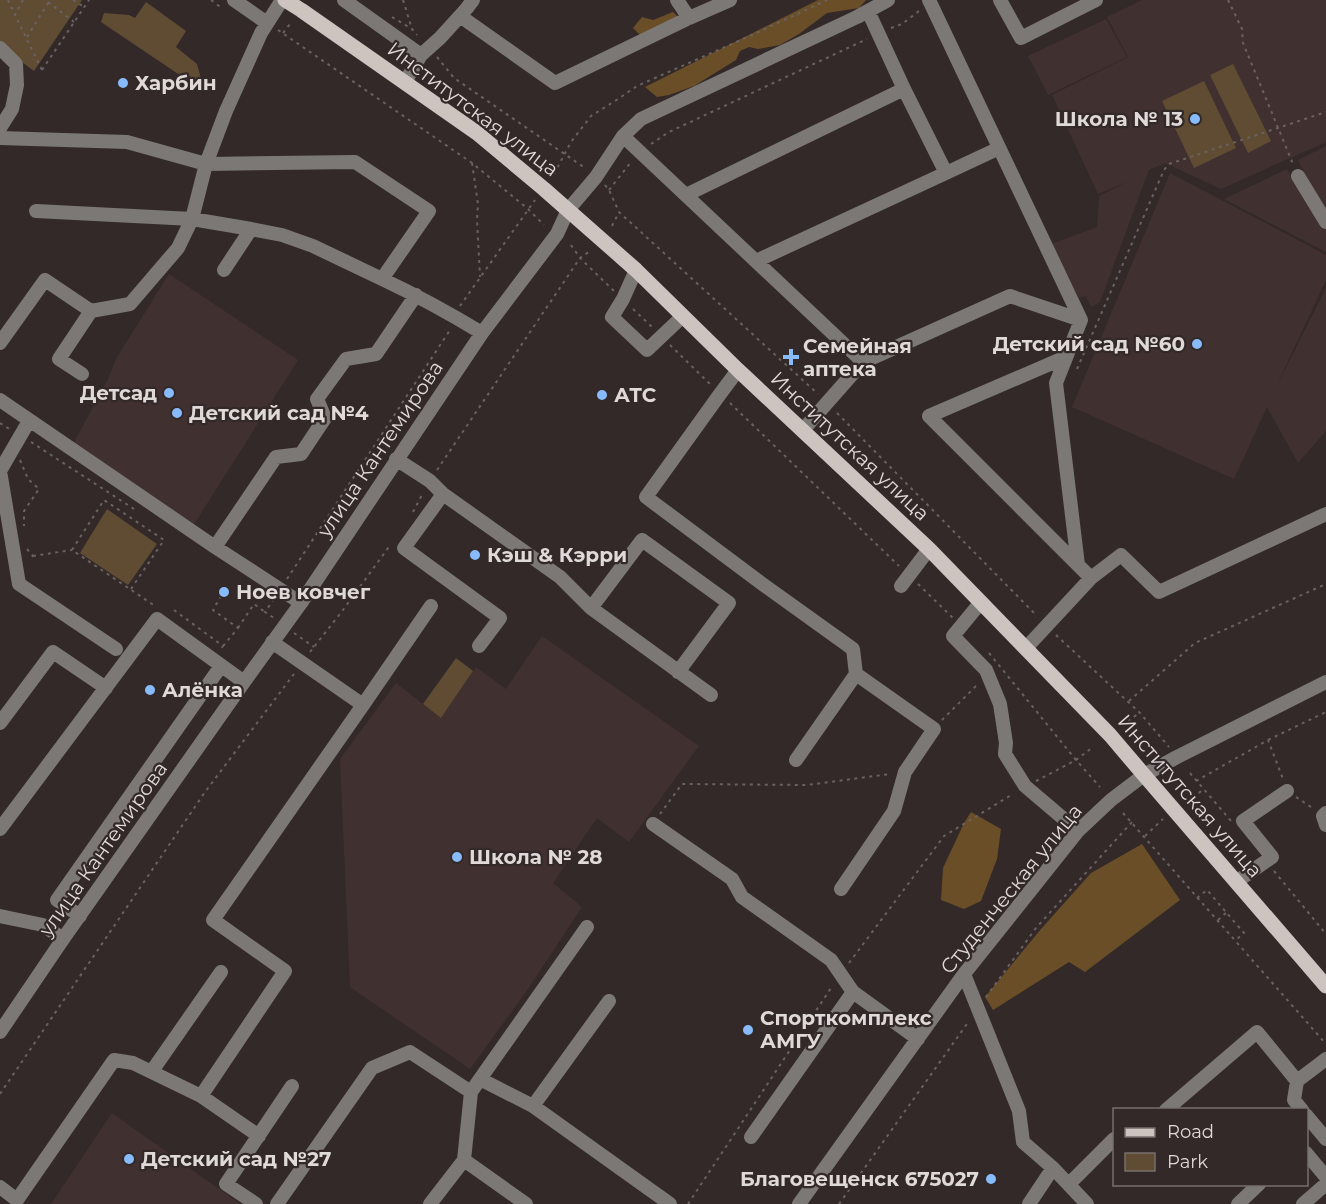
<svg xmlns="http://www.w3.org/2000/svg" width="1326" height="1204" font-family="Montserrat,sans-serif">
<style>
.built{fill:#403130}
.green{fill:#5f4c33}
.forest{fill:#694e28}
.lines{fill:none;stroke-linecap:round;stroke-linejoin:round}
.path{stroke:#6a6261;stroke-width:2;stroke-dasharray:3 4.5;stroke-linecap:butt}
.minor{stroke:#7c7876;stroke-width:14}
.major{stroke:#cdc4c0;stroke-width:15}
.poi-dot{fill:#88bbfc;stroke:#322928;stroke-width:2}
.labels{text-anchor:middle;stroke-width:4.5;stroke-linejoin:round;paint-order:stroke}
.poi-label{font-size:20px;font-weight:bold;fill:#dfd9d8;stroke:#322928;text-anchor:start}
.street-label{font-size:20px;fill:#dfd9d8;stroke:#322928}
</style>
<rect width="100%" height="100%" fill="#322928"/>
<path class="built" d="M1142 0H1326V142L1221 189 1165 163 1149 170 1100 302 1091 307 1086 296 1079 298 1071 283 1063 285 1043 247 1097 227 1099 196 1127 182 1098 194 1052 95 1128 57 1107 17Z
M1106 19 1127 57 1048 95 1028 56Z
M1326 146V209L1311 186 1298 160Z
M1287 169 1326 230V252L1224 199Z
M1170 173 1326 255V280L1275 389 1326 288V431L1298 463 1267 407 1234 479 1072 407Z
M169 274 298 360 193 526 73 444 107 381 117 357Z
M542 636 699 746 629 842 597 818 553 883 582 907 528 989 470 1069 350 987 340 759 396 683 441 718 476 667 506 689Z
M112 1113 240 1204H51Z"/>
<path class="green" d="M0 0H82L34 71 0 46Z
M146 2 186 31 176 47 197 64 202 82 199 88 101 22 104 13 129 15 135 18Z
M1233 64 1271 141 1248 153 1210 75Z
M1204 81 1236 148 1194 168 1162 101Z
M107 509 157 544 128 585 80 553Z
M456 658 473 671 441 718 423 704Z"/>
<path class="forest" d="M818 0H866L859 8 827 13 799 34 780 45 758 49 749 47 740 51 736 60 694 86 669 95 657 97 645 87Z
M673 12 680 19 645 40 633 28 642 17 653 20Z
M971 812 1001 829 997 859 981 901 964 909 941 900 943 868 964 823Z
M1142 844 1180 900 1085 972 1069 962 993 1010 985 997 1041 929 1091 873Z"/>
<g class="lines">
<path class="path" d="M8 0 15 15
M23 0 15 15 42 70
M73 0 84 7
M211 0 223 9
M403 0 412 29
M1228 0 1242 29 1243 43 1293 164
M48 2 74 22
M392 17 412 29 417 35
M891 28 902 24 919 11
M278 30 472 163 528 209 544 225
M283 33 290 24
M27 37 50 0
M437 57 454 78 585 168
M42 70 89 0
M651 144 669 132 867 39
M472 163 478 204 477 220 480 277
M554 174 571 142 591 116 618 99 637 86 752 35 827 0
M605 185 609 190 619 212 818 394
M609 190 631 162
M612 226 619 212
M571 245 580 258 614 291
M460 306 535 200
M633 309 653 328
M670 345 711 385
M1077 369 1164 170 1169 164 1326 112
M730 403 899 566
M837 413 1037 616
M0 423 11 430
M31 442 134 509
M20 460 28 479 39 489 24 511V526
M437 470 580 258 590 251
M413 512 423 493
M27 549 33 556 29 560
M33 556 72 550
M287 579 450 330
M918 584 953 618
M131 589 164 540 104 500 72 550 152 604 149 608
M221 596 213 610 238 628 223 646
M274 599 265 612 274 618
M174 610 223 646 220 650
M238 628 254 604 265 612
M294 633 314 647
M1056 635 1140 713 1169 747
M310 652 343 610 391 544
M989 653 1076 760 1100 787
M1129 701 1195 643 1326 584
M942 720 978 684
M1122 726 1139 713
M1268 740 1326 712
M1190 773 1231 821
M1036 781 1076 760 1093 747
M1196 781 1268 740 1283 779
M1296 797 1314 809
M1186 801 1203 790
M1123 813 1326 1044
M660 814 682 784 807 785 890 774
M1145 836 1163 819
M1274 871 1326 934
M1197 898 1207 890 1244 933 1236 940
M1218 920 1227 912
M849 963 944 836 1013 794
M986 997 1036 928 1132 822
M0 1094 205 792 294 674
M688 1204 833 985
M839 1204 969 1021"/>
<path class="minor" d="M234 0 267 23
M344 0 421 55
M677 0 689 18
M929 0 1081 320 1056 383 1078 565
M1000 0 1021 38 1096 0
M868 11 904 89
M460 16 467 8 473 0
M0 48 16 64 17 85 12 109 0 128
M405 82 421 55 440 38 460 16 555 83 689 18 730 0
M623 136 863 362 803 430
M0 138 127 142 206 164 355 162 429 211 382 279 313 246 282 235 251 229
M1298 176 1326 222
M686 195 904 89 946 173 993 151
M36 211 192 219 251 229 224 270
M756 261 946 173
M636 270 623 299 612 317 647 350 683 316
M382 279C416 295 449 313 482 333
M0 343 45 280 91 311 130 304 178 248 192 219 206 164 226 111 261 33 282 0
M1066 357 929 416 1091 578
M863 362 1010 296 1081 320
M738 370 720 394 646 497 761 583 853 649 856 674 796 760
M82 374 59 359 91 311
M0 400 215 547 301 603
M29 421 0 471 19 584 116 649
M396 459 430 481 443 494 560 577 591 608 711 695
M443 494 404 548 500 618 479 646
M215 547 276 457 301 454 325 418 317 399 346 359 376 354 416 295
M901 586 929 549
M981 602 953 636 986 670 1000 704 1006 743 1005 754 1025 786 1078 831
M591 608 642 540 729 603 678 672
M1026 648 1091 578 1121 555 1159 592 1326 514
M363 705 431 606
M0 723 53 652 106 688
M1326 813 1323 816 1326 825
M653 824 732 879 742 897 831 960 853 992 918 1039
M0 829 157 619 244 682
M1236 882 1272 857 1243 821 1287 791
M841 889 894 811 905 772 934 729 856 674
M0 916 43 925 63 939
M80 916 57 900 221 666
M964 974 1019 1111 1023 1142 1053 1168 1087 1204
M0 1032 63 939 244 682 301 603 482 333 557 234 568 210 596 177 623 136 641 119 857 17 888 0
M152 1071 221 972
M480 1079 587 927
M201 1096 285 971 213 920 363 705 272 642
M533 1106 609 1001
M1166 1110 1257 1032 1297 1081
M1302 1110 1294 1100 1297 1081 1326 1059
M1306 1115 1326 1139
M751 1137 853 992
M1306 1153 1326 1177
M1069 1184 1114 1139
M0 1187 17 1200 114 1060 133 1063 201 1096 259 1136
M256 1204 226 1184 292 1086
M277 1204 372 1068 410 1052 471 1092
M430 1204 464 1160
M526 1204 464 1160 471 1092 480 1079 533 1106 670 1204
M799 1204 964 974 1078 831 1111 800 1144 775 1177 757 1326 682
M1029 1204 1053 1168
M1238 1204 1259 1184
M1303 1204 1326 1184"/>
<path class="major" d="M285 0 301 10 477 133 544 189 636 270 738 370 929 549 1110 735 1144 775 1326 986"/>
</g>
<g class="poi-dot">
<circle cx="123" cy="83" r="6"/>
<circle cx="1195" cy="119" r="6"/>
<circle cx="1197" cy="344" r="6"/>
<path d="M788 348h6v6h6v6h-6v6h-6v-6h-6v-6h6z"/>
<circle cx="169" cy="393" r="6"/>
<circle cx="602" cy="395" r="6"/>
<circle cx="177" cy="413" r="6"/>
<circle cx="475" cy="555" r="6"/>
<circle cx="224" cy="592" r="6"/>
<circle cx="150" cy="690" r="6"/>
<circle cx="457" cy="857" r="6"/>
<circle cx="748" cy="1030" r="6"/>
<circle cx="129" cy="1159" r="6"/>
<circle cx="991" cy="1179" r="6"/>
</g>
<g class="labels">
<g class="poi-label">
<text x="135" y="90">Харбин</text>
<text x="1183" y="126" text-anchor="end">Школа № 13</text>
<text x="1185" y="351" text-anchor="end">Детский сад №60</text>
<text x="803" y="353">Семейная<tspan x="803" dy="23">аптека</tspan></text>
<text x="157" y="400" text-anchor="end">Детсад</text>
<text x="614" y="402">АТС</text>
<text x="189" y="420">Детский сад №4</text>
<text x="487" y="562">Кэш &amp; Кэрри</text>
<text x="236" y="599">Ноев ковчег</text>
<text x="162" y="697">Алёнка</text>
<text x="469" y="864">Школа № 28</text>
<text x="760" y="1025">Спорткомплекс<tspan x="760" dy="23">АМГУ</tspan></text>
<text x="141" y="1166">Детский сад №27</text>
<text x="979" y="1186" text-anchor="end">Благовещенск 675027</text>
</g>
<g class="street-label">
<text transform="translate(473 109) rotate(37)" y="7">Институтская улица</text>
<text transform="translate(850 446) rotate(43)" y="7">Институтская улица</text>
<text transform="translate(380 449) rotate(-56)" y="7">улица Кантемирова</text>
<text transform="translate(1190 796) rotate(49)" y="7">Институтская улица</text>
<text transform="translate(103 849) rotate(-55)" y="7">улица Кантемирова</text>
<text transform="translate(1011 889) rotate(-51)" y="7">Студенческая улица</text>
</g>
</g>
<rect x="1113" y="1108" width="195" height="78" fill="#322928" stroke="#776f6e" stroke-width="1.5"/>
<rect x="1125" y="1128" width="30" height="9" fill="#cdc4c0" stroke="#776f6e" stroke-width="1.5"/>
<text x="1167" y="1138" font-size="18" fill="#dfd9d8">Road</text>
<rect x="1125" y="1153" width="30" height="18" fill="#5f4c33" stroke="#776f6e" stroke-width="1.5"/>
<text x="1167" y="1168" font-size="18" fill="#dfd9d8">Park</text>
</svg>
